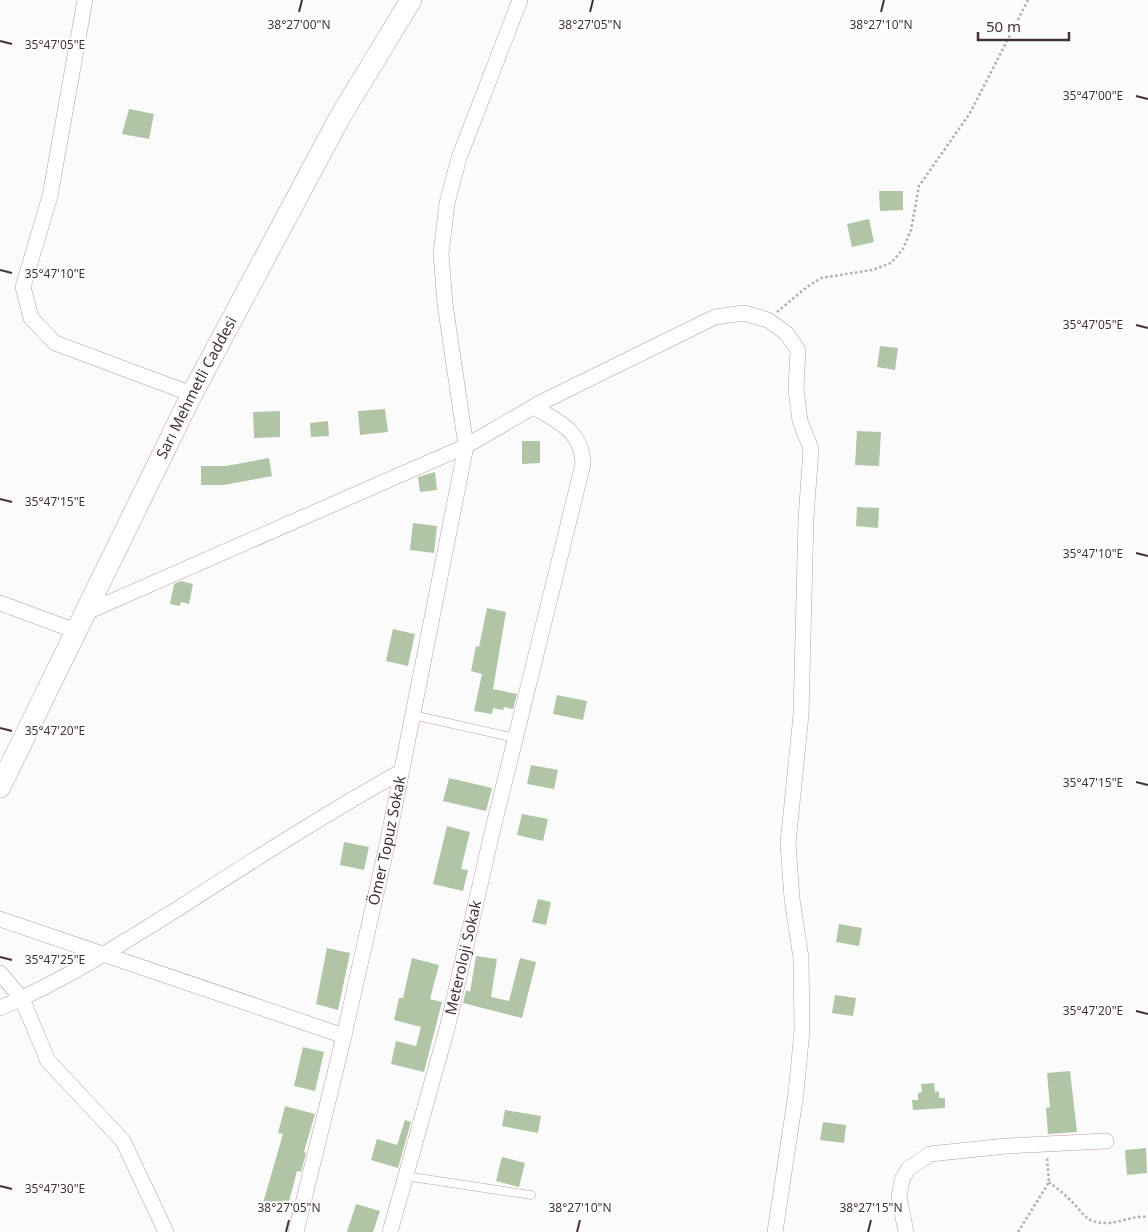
<svg xmlns="http://www.w3.org/2000/svg" width="1148" height="1232" font-family="'Noto Sans',sans-serif">
<style>
.building{fill:#b0c5a6}
.lines{fill:none;stroke-linecap:round;stroke-linejoin:round}
.lane-casing{stroke:#c29aa1;stroke-width:9}
.street-casing{stroke:#c29aa1;stroke-width:16}
.secondary-casing{stroke:#c29aa1;stroke-width:22}
.path{stroke:#b3adae;stroke-width:2.5;stroke-dasharray:2.5 2.5;stroke-linecap:butt}
.lane{stroke:#fff;stroke-width:8}
.street{stroke:#fff;stroke-width:15}
.secondary{stroke:#fff;stroke-width:21}
.ticks{fill:none;stroke:#433235;stroke-width:2}
.labels{text-anchor:middle;stroke-width:4.5;stroke-linejoin:round;paint-order:stroke}
.street-label{font-size:15px;fill:#433235;stroke:#fff}
.ticks-label{font-size:12px;text-anchor:middle;fill:#433235;stroke:#fff;stroke-width:4.5;stroke-linejoin:round;paint-order:stroke}
</style>
<rect width="100%" height="100%" fill="#fbfbfb"/>
<path class="building" d="M129 109 154 114 149 139 122 134Z
M879 191H903V210L880 211Z
M869 219 874 242 852 247 847 224Z
M880 346 898 348 895 370 877 367Z
M385 409 388 432 360 435 358 411Z
M280 411V437L254 438 253 412Z
M328 421 329 436 311 437 310 423Z
M857 431 881 432 879 466 855 465Z
M522 441H540V463L522 464Z
M269 458 272 476 224 485H201V466H226Z
M435 472 437 490 420 492 418 477Z
M857 507 879 508 878 528 856 526Z
M413 523 437 526 434 553 410 550Z
M181 581 193 584 189 604 181 602 180 606 170 604 174 584Z
M487 608 506 612 493 689 517 694 513 709 504 707 503 710 493 708 492 714 474 711 482 674 471 671 476 646 479 647Z
M393 629 415 634 408 666 386 661Z
M557 695 587 701 583 720 553 714Z
M531 765 558 770 554 789 527 784Z
M449 778 492 788 486 811 443 801Z
M522 814 548 819 543 841 517 835Z
M447 826 470 832 461 869 468 870 463 891 433 884Z
M344 842 369 847 364 870 340 865Z
M538 899 551 902 546 925 532 922Z
M839 924 862 928 859 946 836 942Z
M327 948 350 953 338 1010 316 1004Z
M476 956 497 959 491 997 509 1001 520 958 536 962 522 1018 463 1003 466 990 470 992Z
M412 958 439 965 430 999 442 1002 424 1072 391 1064 396 1041 416 1046 421 1027 394 1020 399 998H403Z
M835 995 856 998 853 1016 832 1013Z
M303 1047 324 1052 315 1091 294 1086Z
M1070 1071 1077 1132 1048 1134 1046 1108 1050 1107 1047 1073Z
M934 1083 935 1092 939 1091V1098H945V1108L913 1110 912 1100H918V1093L922 1092 921 1084Z
M285 1106 315 1114 304 1152 306 1153 301 1172 297 1171 287 1209 263 1203 283 1134 278 1133Z
M505 1110 541 1116 538 1133 502 1126Z
M405 1120 411 1122 398 1168 371 1160 377 1139 397 1145Z
M823 1122 846 1125 844 1143 820 1140Z
M1146 1148 1147 1173 1127 1175 1125 1150Z
M502 1157 525 1163 519 1187 496 1181Z
M356 1204 380 1211 373 1232H347Z"/>
<g class="lines">
<g class="lane-casing">
<path id="lane" d="M413 715 515 738
M405 1176 531 1195"/>
</g>
<g class="street-casing">
<g id="street">
<path d="M85 0 50 196 23 287 31 318 55 343 192 394"/>
<path d="M0 603 76 631"/>
<path d="M85 613 466 446 540 403 715 317 744 313 768 320 786 333 798 350 796 389 800 421 811 449 806 518 801 715 788 843 792 899 801 958 802 1030 796 1093 775 1232"/>
<path d="M0 919 344 1036"/>
<path d="M0 973 22 999 48 1061 123 1141 166 1232"/>
<path d="M0 1008C63 981 121 944 179 908 252 861 325 814 402 771"/>
<path id="s1" d="M296 1232 344 1036 387 845 466 446 445 304 441 254 447 203 459 158 520 0"/>
<path id="s2" d="M390 1232 448 1025 491 837 583 464C582 431 559 422 534 407"/>
<path d="M906 1232 899 1197 902 1180 908 1169 930 1154 1006 1146 1106 1141"/>
</g>
</g>
<g class="secondary-casing">
<g id="secondary">
<path id="s3" d="M0 787 192 394 340 117 411 0"/>
</g>
</g>
<path class="path" d="M777 312 807 287 821 278 872 270 891 263 903 249 911 230 919 186 970 113 1028 0
M1049 1182C1056 1188 1065 1194 1072 1202 1085 1214 1085 1223 1106 1223 1120 1223 1134 1215 1148 1217
M1018 1232 1049 1182 1047 1157"/>
<use href="#lane" class="lane"/>
<use href="#street" class="street"/>
<use href="#secondary" class="secondary"/>
</g>
<path class="ticks" d="M299 12 302 0M590 12 593 0M881 12 884 0M0 41 12 44M1136 96 1148 99M0 270 12 273M1136 325 1148 328M0 499 12 502M1136 553 1148 556M0 728 12 731M1136 782 1148 785M0 957 12 960M1136 1011 1148 1014M0 1186 12 1189M286 1232 289 1220M577 1232 580 1220M868 1232 871 1220"/>
<g class="labels">
<g class="street-label">
<text dy="5" stroke="none"><textPath href="#s3" startOffset="445">Sarı Mehmetli Caddesi</textPath></text>
<text dy="5" stroke="none"><textPath href="#s1" startOffset="402">Ömer Topuz Sokak</textPath></text>
<text dy="5" stroke="none"><textPath href="#s2" startOffset="284">Meteroloji Sokak</textPath></text>
</g>
</g>
<g class="ticks-label">
<text x="299" y="29">38°27'00"N</text>
<text x="590" y="29">38°27'05"N</text>
<text x="881" y="29">38°27'10"N</text>
<text x="55" y="49">35°47'05"E</text>
<text x="1093" y="100">35°47'00"E</text>
<text x="55" y="278">35°47'10"E</text>
<text x="1093" y="329">35°47'05"E</text>
<text x="55" y="506">35°47'15"E</text>
<text x="1093" y="558">35°47'10"E</text>
<text x="55" y="735">35°47'20"E</text>
<text x="1093" y="787">35°47'15"E</text>
<text x="55" y="964">35°47'25"E</text>
<text x="1093" y="1015">35°47'20"E</text>
<text x="55" y="1193">35°47'30"E</text>
<text x="289" y="1212">38°27'05"N</text>
<text x="580" y="1212">38°27'10"N</text>
<text x="871" y="1212">38°27'15"N</text>
</g>
<path d="M978 32v8h91v-8" fill="none" stroke="#433235" stroke-width="2.5"/>
<text x="986" y="32" font-size="15" fill="#433235" stroke="#ffffff" stroke-width="4" paint-order="stroke">50 m</text>
</svg>
